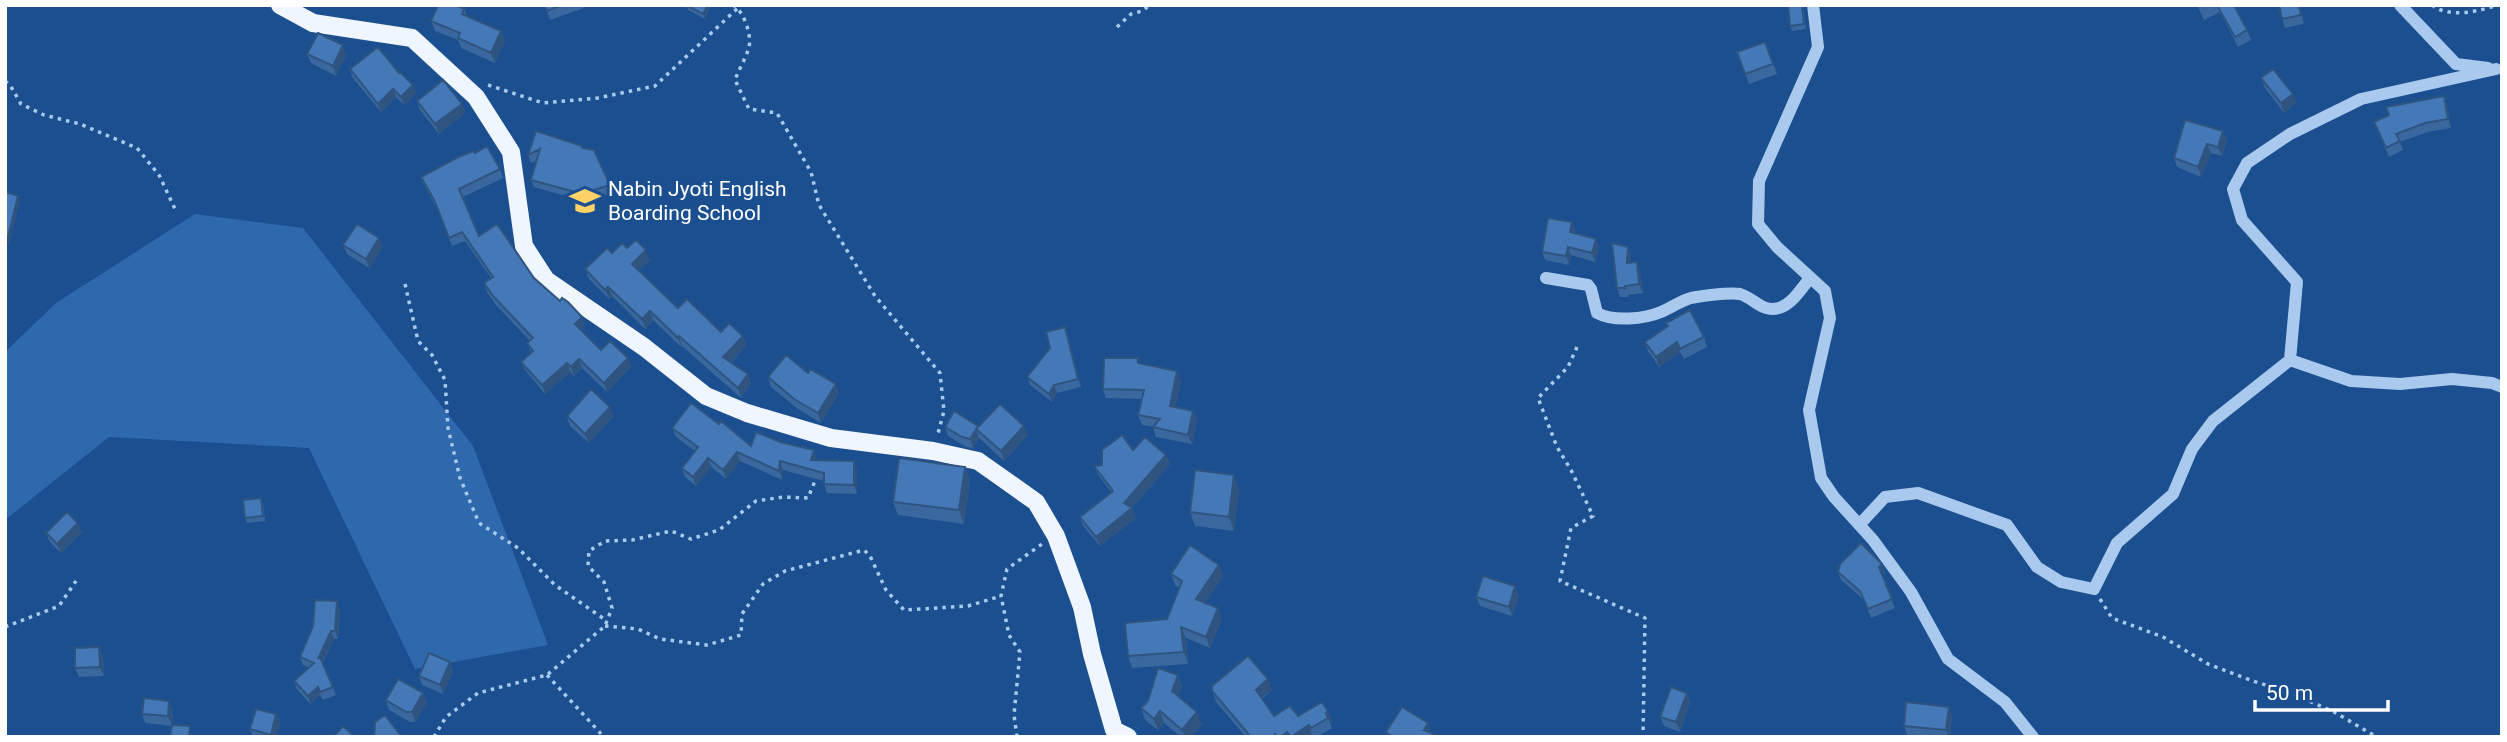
<svg xmlns="http://www.w3.org/2000/svg" width="2507" height="742" font-family="Roboto,sans-serif">
<style>
.green{fill:#2e69ad}
.lines{fill:none;stroke-linecap:round;stroke-linejoin:round}
.path{stroke:#a9c9ee;stroke-width:3.5;stroke-dasharray:3.5 5;stroke-linecap:butt}
.minor{stroke:#a9c9ee;stroke-width:12}
.major{stroke:#f0f6ff;stroke-width:18}
.wall{fill:#3a679d}
.shaded-wall{fill:#305480}
.building{fill:#4478b7;stroke:#305480;stroke-width:2}
.labels{text-anchor:middle;stroke-width:6;stroke-linejoin:round;paint-order:stroke}
.poi-label{font-size:21px;fill:#fff;stroke:#1b4f8f;text-anchor:start}
</style>
<rect width="100%" height="100%" fill="#1b4f8f"/>
<path class="green" d="M195 214 303 228 473 446 548 645 415 669 309 448 109 437 5 520V352L56 303Z"/>
<g class="lines">
<path class="path" d="M733 5C744 11 752 36 749 47 746 58 739 69 735 80L749 109 777 113 811 172 819 205 875 296 940 373 944 411 937 437
M2432 5C2450 19 2479 11 2498 5
M1117 27 1131 14 1142 11 1150 5
M5 81 10 85 21 104 44 115 80 124 137 148 159 175 175 209
M488 85 543 103 598 98 655 86 741 5
M405 284 418 341 432 355 445 380 448 428 460 478 479 523 518 548 555 585 607 621
M1577 347 1568 367 1538 398 1557 447 1571 470 1593 516 1571 528 1560 581 1645 618 1643 737
M2100 599 2112 618 2163 637 2208 664 2253 681 2291 693 2334 712 2377 737
M605 626 638 629 660 639 707 645 741 635 742 614 763 584 785 571 864 550 870 556 886 590 904 610 968 606 1001 596
M5 627 59 606 76 581
M547 675 604 737
M434 737 446 717 478 693 547 675 605 626 612 608 604 582 588 566 589 551 605 541 632 540 671 531 691 539 719 530 756 501 783 497 808 498 817 476
M1017 737 1014 715 1020 652 1009 635 1001 596 1007 569 1042 544"/>
<path class="minor" d="M1813 5 1818 47 1759 181 1758 224 1777 247 1825 291 1830 318 1809 410 1821 478 1834 497 1873 540 1911 592 1948 659 2005 702 2033 737
M2400 5 2456 64 2488 68
M1546 278 1588 285 1591 289 1597 313C1614 322 1644 319 1661 312 1671 308 1680 301 1691 298 1701 296 1730 292 1740 294 1754 298 1762 313 1779 308 1792 304 1802 288 1810 278
M2290 360 2351 381 2400 384 2452 379 2492 383 2502 387
M1860 524 1885 497 1918 493 2007 525 2037 567 2061 582 2094 589 2117 543 2173 494 2192 449 2213 421 2290 360 2297 282 2242 220 2233 189 2247 163 2290 134 2361 99 2496 69"/>
<path class="major" d="M280 5 313 23 412 38 476 97 511 152 524 246 546 280 644 347 706 396 747 413 831 438 933 451 978 461 1036 502 1056 536 1082 607 1092 654 1114 730 1128 737"/>
</g>
<path class="wall" d="M545 5H583L584 8 550 20Z
M686 5 711 6 705 19 688 10Z
M1788 5H1803L1806 29 1792 31 1790 26Z
M2197 5H2234L2247 30 2251 40 2238 47 2220 12 2204 20Z
M2279 5H2300L2304 24 2285 28Z
M464 9 467 16 505 41 495 63 461 48 458 40 435 31 431 21Z
M1765 42 1777 74 1749 84 1737 52Z
M307 54 346 55 336 76 311 63Z
M350 69 399 73 413 85 416 93 404 105 396 97 381 112 352 77Z
M2261 78 2293 94 2296 103 2284 113 2265 88Z
M417 101 462 104 465 113 439 134 420 110Z
M2447 104 2451 128 2428 132 2400 142 2403 150 2389 157 2374 122Z
M536 131 582 146 610 185 613 193 575 205 573 198 534 187 531 180 537 160 531 163 528 155Z
M2223 131 2227 141 2222 156 2211 153 2201 177 2177 167 2174 158Z
M475 153 500 169 503 178 463 197 479 236 534 278 585 326 581 330 601 350 628 358 631 367 607 392 582 368 574 376 570 372 545 394 525 370 521 362 531 353 527 343 530 341 496 305 487 292 484 283 491 278 465 241 452 246 438 211 424 185 421 177Z
M1575 230V233L1599 247 1595 262 1571 255 1569 265 1545 260 1542 252Z
M379 238 383 247 369 268 347 254 343 245Z
M1628 247 1631 256 1630 263 1640 271 1643 293 1628 295V297H1620L1617 288Z
M627 248 650 260 638 271 678 308 721 332 743 336 746 345 731 363 751 384 741 398 682 346 681 347 653 320 645 329 612 296 609 299 589 279 585 269 612 253Z
M1065 327 1081 387 1057 393 1052 402 1030 385 1027 377 1050 348Z
M1704 337 1707 347 1684 359 1680 352 1659 367 1648 351 1645 342Z
M1140 364 1181 381 1175 407 1193 411 1197 420 1192 444 1156 437 1153 427 1142 425 1138 415 1142 399 1106 398 1103 389Z
M808 373 839 393 821 423 798 409 771 387 768 377Z
M567 416H614L589 443 570 426Z
M719 424 751 446 857 469V494L827 493 824 484V481L783 470 782 480 740 461 726 479 711 467 696 486 685 477 682 468 695 451 676 437 672 428Z
M978 426V427L1028 435 1004 461 979 438 973 448 966 447 948 436 945 427Z
M1133 450 1166 455 1170 464 1132 508 1136 518 1100 546 1083 526 1080 517 1111 492 1098 475 1094 466 1102 465Z
M965 467 970 480 964 524 898 515 893 502Z
M1239 489 1234 531 1195 526 1190 512Z
M263 503 265 521 247 523 245 518Z
M82 532 61 553 50 542 46 533Z
M1882 564 1885 573 1882 575 1895 608 1871 618 1863 599 1841 580 1838 572Z
M1219 565 1223 576 1205 603 1218 608 1222 619 1210 648 1186 638 1188 664 1132 668 1128 656 1167 619 1179 588 1175 585 1171 574Z
M1515 586 1519 596 1512 616 1480 606 1476 597Z
M340 609 338 639H334L323 663 336 695 323 700 320 695 310 704 297 689 294 681 309 668 303 665 300 657Z
M99 647 103 657 104 676 79 677 75 668Z
M450 662 453 671 443 694 422 685 419 676Z
M1178 675 1182 687 1178 696 1202 724 1191 737H1181L1164 723 1158 730 1145 720 1141 708Z
M1272 690 1262 699 1274 716H1298L1328 711 1332 722 1330 723 1332 728 1317 737H1314L1312 735 1310 737H1246L1216 702 1212 691Z
M423 693 427 702 415 722H410L389 710 386 700Z
M1687 693 1690 702 1680 732 1664 726 1660 717Z
M169 701 173 710 172 725 192 731 171 726 145 723 142 714Z
M276 714 280 723 276 737H253L250 729Z
M1952 716 1950 737H1922L1907 735 1904 726Z"/>
<path class="shaded-wall" d="M708 5 711 6 705 19 703 14Z
M2299 5H2300L2304 24 2301 15Z
M501 31 505 41 495 63 491 53Z
M343 45 346 55 336 76 333 66Z
M413 85 416 93 404 105 401 97Z
M393 89 396 97 381 112 378 104Z
M2293 94 2296 103 2284 113 2281 103Z
M2444 96 2447 104 2451 128 2448 119Z
M462 104 465 113 439 134 435 124Z
M2223 131 2227 141 2222 156 2218 147Z
M2207 144 2211 153 2201 177 2198 167Z
M18 196 20 201 9 246 7 241Z
M1572 222 1575 230 1573 240 1570 232Z
M379 238 383 247 369 268 366 259Z
M1596 239 1599 247 1595 262 1592 253Z
M1568 247 1571 255 1569 265 1566 256Z
M1628 247 1631 256 1630 272 1627 263Z
M646 250 650 260 635 274 632 264Z
M1637 262 1640 271 1643 293 1639 284Z
M608 287 612 296 609 299 605 290Z
M650 311 653 320 645 329 642 319Z
M582 317 585 326 578 333 575 324Z
M1065 327 1068 336 1081 387 1078 379Z
M679 336 682 346 681 347 678 338Z
M743 336 746 345 727 367 723 357Z
M1677 342 1680 352 1659 367 1656 357Z
M628 358 631 367 607 392 604 383Z
M579 359 582 368 574 376 571 367Z
M567 363 570 372 545 394 542 385Z
M1177 371 1181 381 1174 416 1170 406Z
M748 374 751 384 741 398 738 388Z
M836 384 839 393 821 423 818 413Z
M1054 385 1057 393 1052 402 1049 394Z
M610 407 614 416 589 443 585 434Z
M1193 411 1197 420 1192 444 1188 435Z
M1024 426 1028 435 1004 461 1001 451Z
M976 429 979 438 973 448 970 439Z
M814 450 817 459 811 460Z
M737 452 740 461 726 479 723 470Z
M1166 455 1170 464 1129 511 1132 508 1136 518 1100 546 1096 537Z
M708 458 711 467 696 486 693 477Z
M780 461 783 470 782 480 779 471Z
M854 461 857 469V494L854 485Z
M965 467 970 480 964 524 959 510Z
M1234 475 1239 489 1234 531 1229 517Z
M78 523 82 532 61 553 57 544Z
M1882 564 1885 573 1882 576 1879 567Z
M1219 565 1223 576 1200 611 1196 599Z
M1515 586 1519 596 1512 616 1509 607Z
M337 601 340 609 338 639 335 631Z
M1218 608 1222 619 1210 648 1206 637Z
M1181 627 1186 638 1188 664 1184 652Z
M331 631 334 639 321 667 318 659Z
M99 647 103 657 104 676 100 667Z
M450 662 453 671 443 694 440 685Z
M1178 675 1182 687 1176 702 1172 691Z
M1268 679 1272 690 1259 700 1256 690Z
M318 687 320 695 310 704 308 696Z
M423 693 427 702 415 722 412 712Z
M1687 693 1690 702 1680 732 1676 722Z
M169 701 173 710 172 726 168 716Z
M1949 707 1952 716 1950 737H1949L1946 730Z
M1160 711 1164 723 1158 730 1154 719Z
M1328 711 1332 722 1330 723 1326 713Z
M1197 712 1202 724 1191 737H1185L1182 730Z
M276 714 280 723 276 737H271V735Z
M1428 723 1431 732 1428 737 1424 730Z
M1309 725 1312 735 1310 737H1291Z
M1287 732 1289 737H1281Z"/>
<path class="building" d="M438 5H456L464 9 462 14 501 31 491 53 458 38 460 33 431 21Z
M545 5H562L547 11Z
M686 5H708L703 14Z
M1788 5H1802L1804 24 1790 26Z
M2221 5H2234L2247 30 2235 37 2218 7Z
M2279 5H2299L2301 15 2282 19Z
M318 33 343 45 333 66 307 54Z
M1765 42 1773 64 1745 74 1737 52Z
M378 47 399 73 400 72 413 85 401 97 393 89 378 104 350 69Z
M2273 69 2293 94 2281 103 2261 78Z
M443 80 462 104 435 124 417 101Z
M2444 96 2448 119 2425 123 2396 134 2400 141 2386 148 2374 122 2389 115 2386 107Z
M2185 120 2223 131 2218 147 2207 144 2198 167 2174 158Z
M536 131 582 146V148L594 150 610 185 572 197V191L531 180 540 149 528 155Z
M487 146 500 169 459 189 479 236 497 224 534 278 560 301 562 298 568 302 582 317 575 324 601 350 610 341 628 358 604 383 579 359 571 367 567 363 542 385 521 362 533 351 527 343 533 338 493 296 484 283 493 277 462 232 449 238 435 202 421 177 458 157 474 151 475 153Z
M5 192 18 196 7 241 5 240Z
M1548 218 1572 222 1570 232 1596 239 1592 253 1568 247 1566 256 1542 252Z
M357 224 379 238 366 259 343 245Z
M636 240 646 250 632 264 678 308 687 299 721 332 729 323 743 336 723 357 748 374 738 388 679 336 678 338 650 311 642 319 608 287 605 290 585 269 607 248 612 253 622 243 627 248Z
M1612 243 1628 247 1627 263 1637 262 1639 284 1625 286V288H1617Z
M1690 310 1704 337 1680 349 1677 342 1656 357 1645 342 1668 326 1666 323Z
M1065 327 1078 379 1054 385 1049 394 1027 377 1050 348 1046 332Z
M786 355 808 373 810 369 836 384 818 413 794 399 768 377Z
M1104 358H1138V363L1177 371 1170 406 1193 411 1188 435 1153 427 1160 419 1138 415 1144 390 1103 389Z
M591 389 610 407 585 434 567 416Z
M691 403 719 424 721 421 751 446 756 432 780 442 814 450 811 460 854 461V485L824 484V473L780 461 779 471 737 452 723 470 708 458 693 477 682 468 698 447 672 428Z
M1000 404 1024 426 1001 451 976 429Z
M954 411 978 426 970 439 962 437 945 427Z
M1122 435 1133 450 1145 437 1166 455 1124 503 1132 508 1096 537 1080 517 1113 491 1094 466 1102 465V450Z
M899 458 965 467 959 510 893 502Z
M1195 470 1234 475 1229 517 1190 512Z
M261 498 263 516 245 518 243 500Z
M67 512 78 523 57 544 46 533Z
M1861 543 1882 564 1879 567 1892 599 1868 609 1860 591 1838 572 1840 564Z
M1190 545 1219 565 1196 599 1218 608 1206 637 1181 627 1184 652 1128 656 1125 623 1167 619 1182 581 1171 574Z
M1483 576 1515 586 1509 607 1476 597Z
M315 600 337 601 335 631H331L318 659 320 657 333 687 320 692 318 687 308 696 294 681 314 663 300 657 313 626Z
M99 647 100 667 75 668V648Z
M429 653 450 662 440 685 419 676Z
M1248 656 1268 679 1256 690 1274 716 1290 706 1298 716 1322 702 1328 711 1326 713 1328 718 1311 728 1309 725 1291 737 1287 732 1281 737H1277L1275 734 1273 737H1251L1212 691V686Z
M1158 668 1178 675 1172 691 1197 712 1182 730 1160 711 1154 719 1141 708 1148 701Z
M398 679 423 693 412 712H406L386 700Z
M1671 687 1687 693 1676 722 1660 717Z
M144 698 169 701 168 716 142 714Z
M1906 702 1949 707 1946 730 1904 726Z
M1402 707 1428 723 1424 730 1440 737H1388L1390 735 1386 732Z
M256 709 276 714 271 735 250 729Z
M385 715 401 736 399 737H374L375 722Z
M172 725 190 726 189 737H170Z
M343 726 355 737H333Z"/>
<defs>
<g id="school-bare" transform="scale(2.415)"><path d="M0-5L7-2L0 1L-7-2ZM-4 1L0 2.5L4 1V4Q0 6-4 4Z" fill="#ffd166" stroke="#1b4f8f" stroke-width="2.5" paint-order="stroke"/></g>
</defs>
<g fill-rule="evenodd">
<use href="#school-bare" x="585" y="201"/>
</g>
<g class="labels">
<g class="poi-label">
<text x="608" y="196">Nabin Jyoti English<tspan x="608" dy="24">Boarding School</tspan></text>
</g>
</g>
<rect width="2507" height="742" fill="none" stroke="#ffffff" stroke-width="14"/>
<path d="M2255 700v10h133v-10" fill="none" stroke="#ffffff" stroke-width="3.5"/>
<text x="2266" y="700" font-size="21" fill="#ffffff" stroke="#1b4f8f" stroke-width="5" paint-order="stroke">50 m</text>
</svg>
